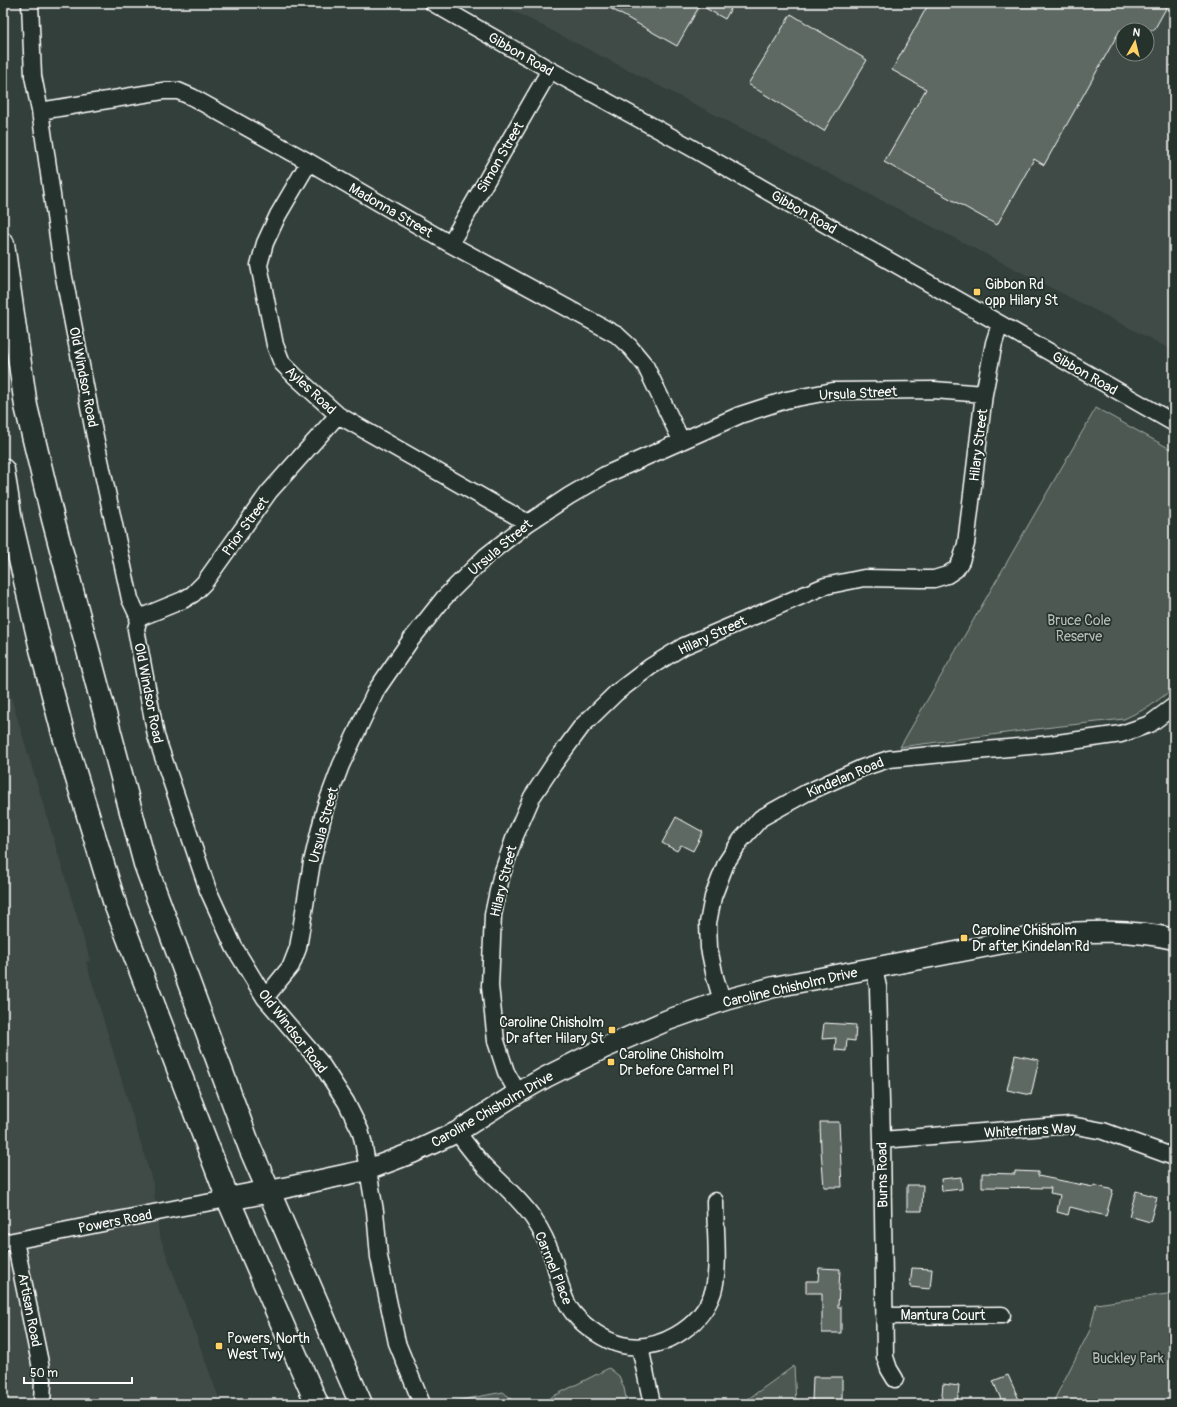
<svg xmlns="http://www.w3.org/2000/svg" width="1177" height="1407" font-family="Pangolin,sans-serif">
<style>
.built{fill:#404c47;fill-rule:evenodd}
.green{fill:#4d5853;stroke:#a6aca9}
.building{fill:#5f6964;stroke:#fff}
.lines{fill:none;stroke-linecap:round;stroke-linejoin:round}
.minor-casing{stroke:#fff;stroke-width:19}
.major-casing{stroke:#fff;stroke-width:23}
.highway-casing{stroke:#fff;stroke-width:25}
.minor{stroke:#26332d;stroke-width:16}
.major{stroke:#26332d;stroke-width:20}
.highway{stroke:#26332d;stroke-width:22}
.poi-dot{fill:#ffd166;stroke:#26332d;stroke-width:1.5}
.labels{text-anchor:middle;stroke-width:3.5;stroke-linejoin:round;paint-order:stroke}
.street-label{font-size:14px;fill:#fff;stroke:#26332d}
.poi-label{font-size:14px;fill:#fff;stroke:#26332d;text-anchor:start}
.park-label{font-size:14px;fill:#b8bcba;stroke:#26332d}
</style>
<rect width="100%" height="100%" fill="#333f3a"/>
<filter id="ink" filterUnits="userSpaceOnUse"><feTurbulence type="fractalNoise" baseFrequency=".025" numOctaves="2"/><feDisplacementMap in="SourceGraphic" scale="8" xChannelSelector="R" yChannelSelector="G"/><feConvolveMatrix kernelMatrix="1 2 1 2 8 2 1 2 1" color-interpolation-filters="sRGB"/></filter>
<g filter="url(#ink)">
<path class="built" d="M498 3H1174V351ZM1123 30H1147V54H1123Z
M3 671 90 960 86 962 153 1184 159 1234 221 1404H3Z"/>
<path class="green" d="M1096 408 1174 451V688L1149 707 1124 719 1044 728 900 747Z
M1174 1293V1404H1052L1090 1330 1096 1304Z
M794 1366 796 1404H799H741Z
M609 1368 619 1376 624 1388 627 1404H538Z
M503 1392 518 1404H440Z"/>
<path class="building" d="M601 3H734L725 19 700 5 677 46Z
M929 3H1169L1154 30H1120L1044 165 1034 159 997 225 884 162 926 89 892 70Z
M791 14 867 60 824 131 748 84Z
M676 817 703 832 693 851 681 845 677 851 662 843Z
M824 1023 856 1025 855 1041 847 1040 846 1051 835 1050 836 1038 822 1039Z
M1015 1055 1039 1060 1031 1095 1007 1090Z
M820 1122H839L842 1187H824L821 1150Z
M1015 1171 1038 1172V1176L1093 1187 1094 1185 1113 1190 1106 1216 1070 1207 1068 1215 1057 1212 1060 1195 1050 1193 1051 1188 982 1187V1173L1015 1174Z
M961 1177 962 1189 942 1191 941 1179Z
M907 1185H923L922 1211H907Z
M1136 1191 1157 1197 1150 1222 1129 1216Z
M819 1268 840 1269 838 1307H841V1333H822V1293H806V1281H818Z
M912 1268 932 1269 930 1289 910 1287Z
M1008 1375 1021 1404H1003L993 1381Z
M813 1377H842V1402L812 1401Z
M943 1384 959 1386 957 1404H941Z"/>
<g class="lines">
<g class="minor-casing">
<path id="minor" d="M30 3 33 76 40 111 63 272 94 432 130 599 139 618 136 629 156 736 208 890 234 947 265 998 320 1062 346 1102 360 1130 363 1141 375 1211 379 1257 397 1343 422 1404
M433 3 550 70 690 147 1174 423
M40 111 163 91H178L192 97 309 162 450 244 617 335 630 347 645 365 681 440
M309 162 278 215 265 243 259 265 275 345 282 363 296 377 338 415 528 523
M450 244 550 70
M139 618 183 600 193 594 204 583 269 492 338 415
M874 969 878 987 882 1140 885 1357 889 1369 895 1379
M265 998 291 966 298 948 312 862 325 808 341 765 377 689 410 641 444 598 486 556 528 523 569 496 605 475 740 415 786 400 833 391 934 390 984 394
M722 1001 715 977 709 948 708 923 713 897 726 863 741 840 761 818 806 793 862 768 889 759 1051 744 1121 734 1150 724 1174 706
M518 1093 506 1072 496 1041 490 986 493 915 501 877 515 836 532 797 554 764 582 726 616 693 650 667 684 646 825 586 864 578 921 579H934L947 575 956 569 961 561 966 544 984 394 994 343 1000 324
M457 1132C466 1144 475 1156 485 1167 501 1183 520 1199 533 1218 542 1231 549 1246 554 1261 559 1279 562 1300 574 1314 585 1327 605 1341 622 1345 658 1353 701 1328 713 1292 720 1270 715 1225 715 1201
M882 1140 1071 1125 1103 1131 1174 1157
M15 1241 39 1358 43 1380 42 1404
M3 1243 178 1208 228 1199
M884 1316 1002 1315
M640 1347 652 1404"/>
</g>
<g class="major-casing">
<path id="major" d="M270 1191 367 1170 412 1153 457 1132 518 1093 546 1077 604 1048 668 1020 722 1001 774 987 1045 935C1088 931 1131 929 1174 939"/>
</g>
<g class="highway-casing">
<path id="highway" d="M3 244 26 406 53 519 145 864 250 1148 361 1404
M3 470 11 521 41 649 63 733 115 904 228 1199 317 1404
M228 1199 270 1191"/>
</g>
<use href="#minor" class="minor"/>
<use href="#major" class="major"/>
<use href="#highway" class="highway"/>
</g>
</g>
<g class="poi-dot">
<rect x="973" y="288" width="8" height="8" rx="2"/>
<rect x="960" y="934" width="8" height="8" rx="2"/>
<rect x="608" y="1026" width="8" height="8" rx="2"/>
<rect x="607" y="1058" width="8" height="8" rx="2"/>
<rect x="215" y="1342" width="8" height="8" rx="2"/>
</g>
<g class="labels">
<g class="street-label">
<text transform="translate(521 54) rotate(30)" y="5">Gibbon Road</text>
<text transform="translate(500 157) rotate(-60)" y="5">Simon Street</text>
<text transform="translate(391 210) rotate(30)" y="5">Madonna Street</text>
<text transform="translate(804 212) rotate(30)" y="5">Gibbon Road</text>
<text transform="translate(1085 373) rotate(30)" y="5">Gibbon Road</text>
<text transform="translate(84 377) rotate(79)" y="5">Old Windsor Road</text>
<text transform="translate(311 390) rotate(43)" y="5">Ayles Road</text>
<text transform="translate(858 393) rotate(-3)" y="5">Ursula Street</text>
<text transform="translate(978 445) rotate(-83)" y="5">Hilary Street</text>
<text transform="translate(245 526) rotate(-54)" y="5">Prior Street</text>
<text transform="translate(500 547) rotate(-40)" y="5">Ursula Street</text>
<text transform="translate(712 635) rotate(-25)" y="5">Hilary Street</text>
<text transform="translate(149 693) rotate(79)" y="5">Old Windsor Road</text>
<text transform="translate(845 777) rotate(-23)" y="5">Kindelan Road</text>
<text transform="translate(323 825) rotate(-75)" y="5">Ursula Street</text>
<text transform="translate(503 881) rotate(-76)" y="5">Hilary Street</text>
<text transform="translate(790 987) rotate(-13)" y="5">Caroline Chisholm Drive</text>
<text transform="translate(293 1031) rotate(52)" y="5">Old Windsor Road</text>
<text transform="translate(492 1109) rotate(-30)" y="5">Caroline Chisholm Drive</text>
<text transform="translate(1030 1130) rotate(-3)" y="5">Whitefriars Way</text>
<text transform="translate(882 1175) rotate(-91)" y="5">Burns Road</text>
<text transform="translate(115 1221) rotate(-11)" y="5">Powers Road</text>
<text transform="translate(554 1268) rotate(68)" y="5">Carmel Place</text>
<text transform="translate(30 1310) rotate(79)" y="5">Artisan Road</text>
<text x="943" y="1320">Mantura Court</text>
</g>
<g class="poi-label">
<text x="985" y="289">Gibbon Rd<tspan x="985" dy="16">opp Hilary St</tspan></text>
<text x="972" y="935">Caroline Chisholm<tspan x="972" dy="16">Dr after Kindelan Rd</tspan></text>
<text x="604" y="1027" text-anchor="end">Caroline Chisholm<tspan x="604" dy="16">Dr after Hilary St</tspan></text>
<text x="619" y="1059">Caroline Chisholm<tspan x="619" dy="16">Dr before Carmel Pl</tspan></text>
<text x="227" y="1343">Powers, North<tspan x="227" dy="16">West Twy</tspan></text>
</g>
<g class="park-label">
<text x="1079" y="625">Bruce Cole<tspan x="1079" dy="16">Reserve</tspan></text>
<text x="1128" y="1363">Buckley Park</text>
</g>
</g>
<rect width="1177" height="1407" fill="none" stroke="#26332d" stroke-width="16"/>
<rect x="8" y="8" width="1161" height="1391" fill="none" stroke="#fff" stroke-width="1.5" filter="url(#ink)"/>
<g transform="translate(1135 42) rotate(8)"><circle r="19" fill="#26332d" stroke="#7d8581"/>
<path d="M0-3L7 15L0 10L-7 15Z" fill="#ffd166"/>
<text y="-6" font-size="11" font-weight="bold" text-anchor="middle" fill="#ffffff">N</text>
</g>
<path d="M24 1377v6h108v-6" fill="none" stroke="#ffffff" stroke-width="2"/>
<text x="30" y="1377" font-size="12" fill="#ffffff" stroke="#26332d" stroke-width="3" paint-order="stroke">50 m</text>
</svg>
